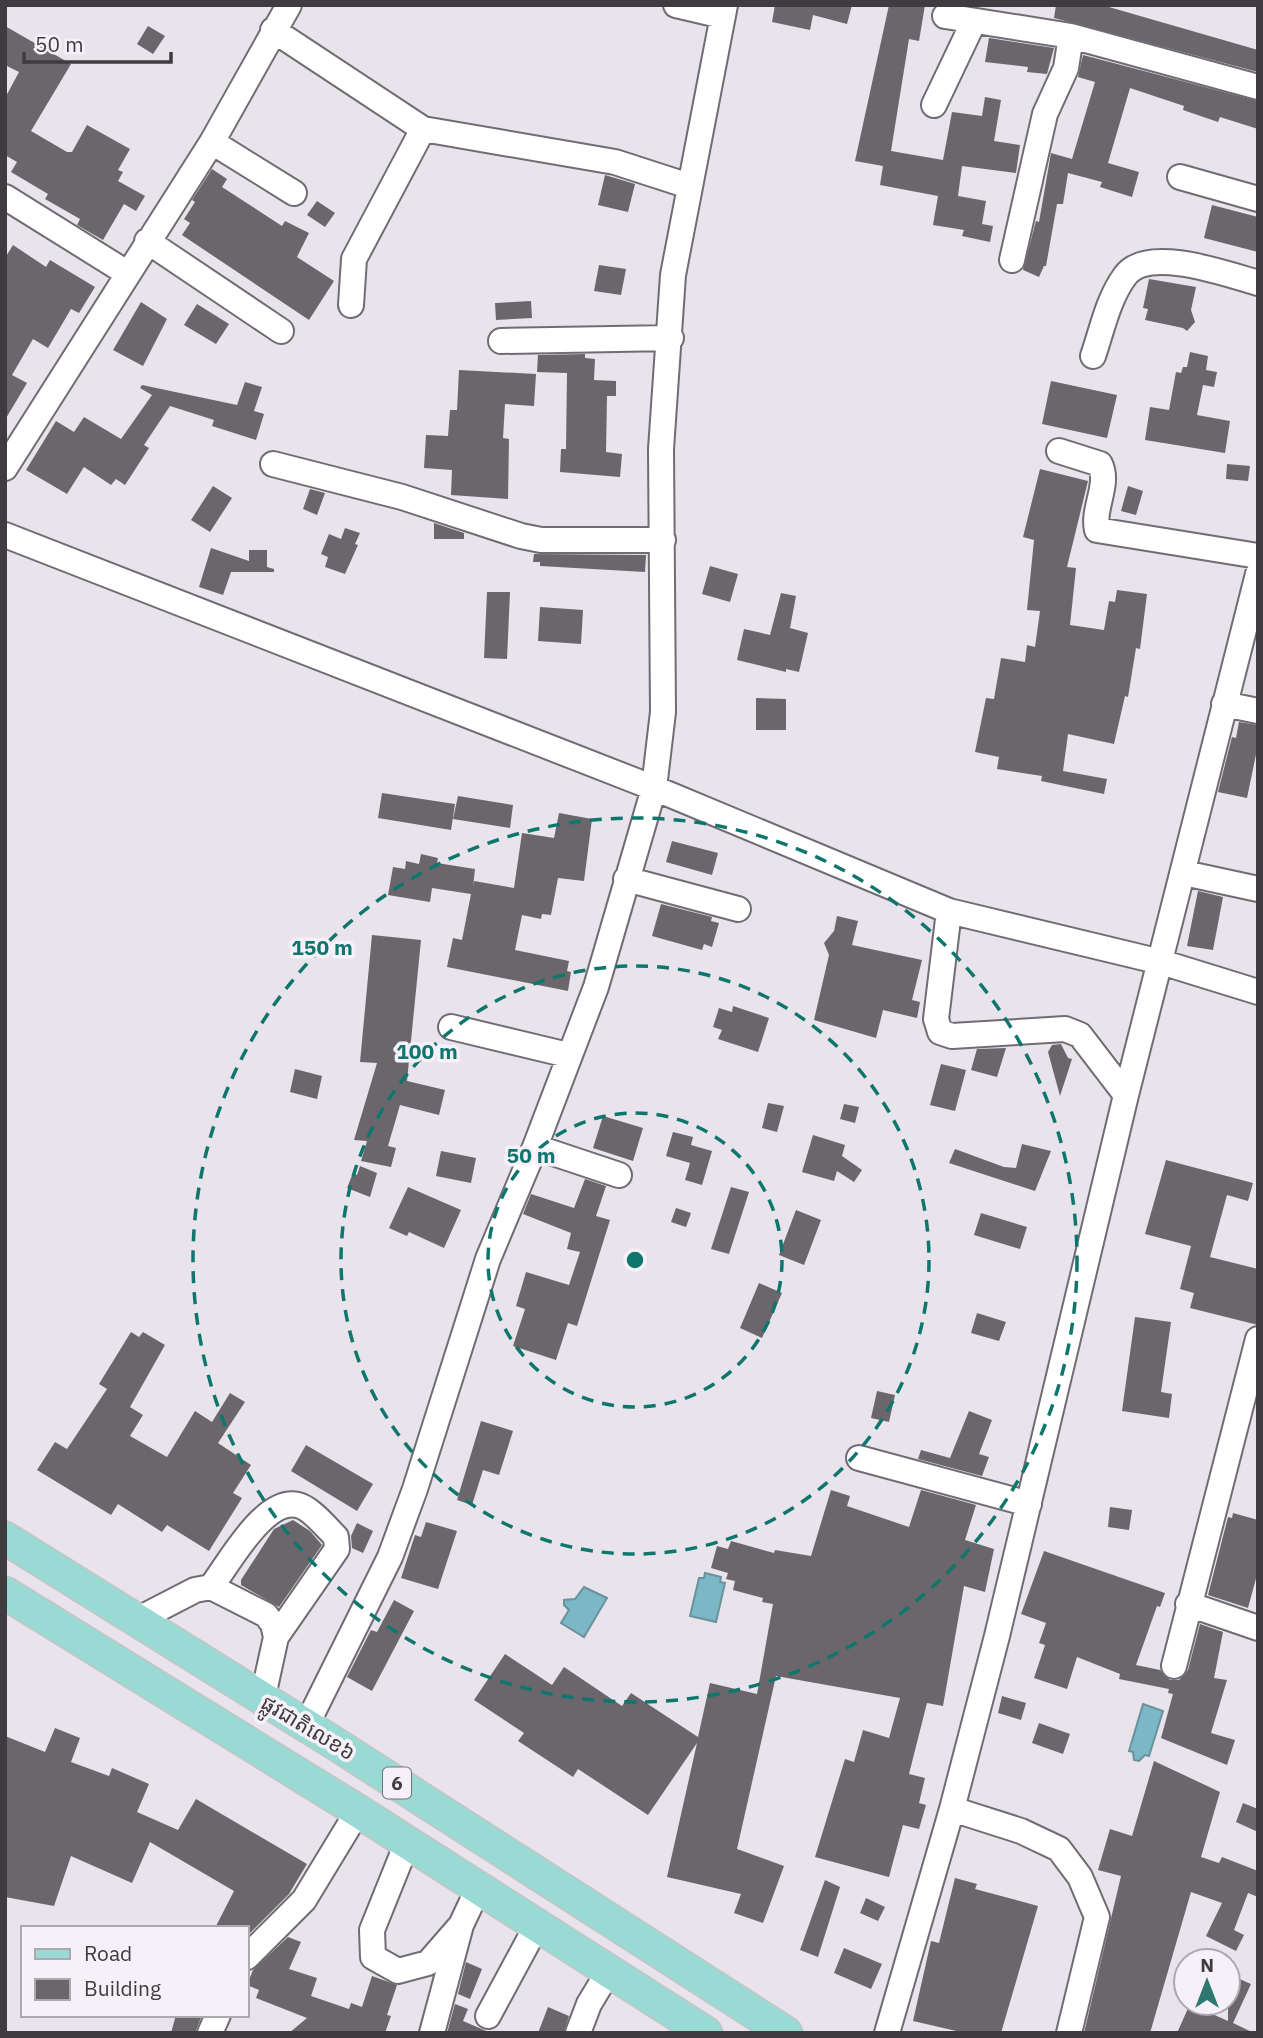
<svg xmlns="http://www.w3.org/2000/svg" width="1263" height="2038" font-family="'IBM Plex Sans','Noto Sans Khmer',sans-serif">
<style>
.water{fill:#7bb7c5;stroke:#69929d;stroke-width:2}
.building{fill:#6b666c}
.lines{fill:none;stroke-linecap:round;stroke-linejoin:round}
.minor-casing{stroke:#716c73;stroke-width:28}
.major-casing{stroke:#c5c4c5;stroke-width:35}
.minor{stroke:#fff;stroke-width:24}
.major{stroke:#99dad4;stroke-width:32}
.ring{fill:none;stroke:#0f766e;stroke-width:3.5;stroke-dasharray:12 9}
.labels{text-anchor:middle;stroke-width:7;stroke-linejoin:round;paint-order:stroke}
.shield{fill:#f6f0f8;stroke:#757276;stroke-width:2}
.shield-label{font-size:19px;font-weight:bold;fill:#3e3c3f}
.street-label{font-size:21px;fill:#3e3c3f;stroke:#f6f0f8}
.centre{fill:#0f766e;stroke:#f6f0f8;stroke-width:3.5}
.ring-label{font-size:21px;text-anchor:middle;font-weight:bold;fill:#0f766e;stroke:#f6f0f8;stroke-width:7;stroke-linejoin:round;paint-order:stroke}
</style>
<rect width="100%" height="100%" fill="#e9e3eb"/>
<path class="water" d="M705 1573 721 1577 720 1582 725 1583 716 1622 690 1616 699 1578H704Z
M584 1587 607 1598 584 1637 561 1623 569 1610 564 1605V1600L575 1599Z
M1143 1704 1163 1711 1149 1756 1145 1755 1139 1761 1134 1760 1133 1752 1129 1751Z"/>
<path class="building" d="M775 5H852L847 24 813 15 810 30 772 22Z
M889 5H925L919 41 909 39 891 151 943 160 952 112 982 116 985 97 1001 100 994 141 1020 145 1016 173 962 166 958 196 986 201 982 224 993 226 990 242 962 236 964 230 933 225 938 196 880 185 883 166 855 161Z
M1056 5H1102L1258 50V72L1054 18Z
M5 26 71 64 31 131 67 152H72L87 125 130 149 118 170 123 172 118 181 145 196 136 211 124 204 103 240 77 225 80 219 45 199 48 194 11 172 17 162 5 155V98L19 72 5 65Z
M148 26 165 36 153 54 137 44Z
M989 38 1054 48 1047 74 1027 72 1028 67 985 62Z
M1083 55 1258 101V129L1220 117 1218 122 1183 110 1184 106 1130 88 1108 163 1139 172 1132 197 1100 187 1102 182 1068 173 1063 204H1057L1046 266H1044L1039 277 1023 270 1036 221 1039 222 1051 153 1072 159 1095 82 1078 77Z
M212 169 227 179 222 187 282 226 285 221 309 233 297 257 334 281 309 320 182 235 190 223 184 219 195 202 192 200Z
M605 175 635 184 628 212 598 205Z
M317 201 335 213 325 227 307 215Z
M1212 205 1258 217V252L1204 238Z
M13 245 46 267 50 260 95 287 79 313 71 309 48 348 33 339 12 375 27 383 5 420V258Z
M599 265 626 269 621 295 594 291Z
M1149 279 1196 287 1191 310 1195 322 1187 331 1183 328 1145 320 1148 309 1143 308Z
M531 301 532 318 496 320 495 303Z
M141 302 167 319 143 366 113 350Z
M197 304 229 324 216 344 184 325Z
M1190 352 1208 356 1206 370 1217 372 1214 387 1203 385 1197 415 1230 421 1225 453 1145 440 1150 407 1169 410 1176 372 1181 373 1183 367H1187Z
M585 354V358L595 359 594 380 616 381V396H607L606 452 622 454 620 477 560 472 561 449H566L567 373 537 372 538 355Z
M459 370 536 374 534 406 505 404 503 438 509 439 508 499 451 495 452 470 424 468 426 435 448 436 450 410H457Z
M1051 381 1117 395 1107 438 1042 424Z
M245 382 262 387 254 411 264 414 256 440 212 426 214 420 170 406 144 445 149 448 125 485 116 479 111 485 84 467 67 494 26 470 56 421 74 432 84 417 121 439 152 395 140 388 142 385 237 405Z
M1227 464 1250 466 1248 481 1226 479Z
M1040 469 1088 481 1067 567 1076 568 1070 625 1104 630 1109 601 1115 602 1117 590 1147 594 1140 649 1136 648 1128 697 1125 696 1114 744 1068 734 1063 771 1107 779 1104 794 1041 781 1042 776 997 769 999 757 975 752 986 698 994 699 1001 658 1025 662 1027 645 1035 647 1040 611 1027 610 1034 540 1023 537Z
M213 486 232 498 210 532 191 520Z
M1128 486 1143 491 1136 515 1121 511Z
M310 489 325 493 317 515 303 509Z
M434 523 464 533V539H434Z
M345 528 360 533 355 544 358 545 345 574 325 567 328 557 321 554 329 534 341 539Z
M211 548 249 561V550H267V567L274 569V572H231L223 595 199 587Z
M534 554 646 555 645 572 540 566V562H533Z
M710 566 738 574 730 602 702 594Z
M487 592H510L507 659 484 658Z
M781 593 796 596 790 628 808 633 799 672 786 669V672L737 660 744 629 770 635Z
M540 607 583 610 581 644 538 641Z
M756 698 786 699V730H756Z
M1239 722 1258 725V745L1247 798 1218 792 1232 737 1236 738Z
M382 793 455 804 451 830 378 818Z
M458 796 513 805 510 828 453 819Z
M559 813 592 819 584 881 558 878 551 915 542 914 541 919 522 915 515 950 569 961 567 971 571 972 568 991 447 967 453 938 462 940 471 894 432 888 430 902 388 895 393 867 405 869 406 861 419 864 421 854 438 858 437 863 475 869 473 887 474 881 514 888 522 833 554 838Z
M672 841 718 853 712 875 666 862Z
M1198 891 1223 897 1213 950 1187 946Z
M661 904 712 917 711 921 719 923 712 947 704 944 702 950 652 936Z
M837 916 858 921 852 945 922 960 912 1000 920 1002 917 1018 883 1010 876 1038 814 1020 829 955 824 943 834 931Z
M372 935 421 940 407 1081 445 1090 439 1115 400 1105 388 1146 396 1148 391 1167 361 1161 367 1141 354 1140 377 1063 360 1062Z
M733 1006 769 1018 758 1052 718 1039 722 1030 713 1027 719 1008 732 1012Z
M1061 1044 1068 1058 1072 1059 1060 1096 1048 1052 1052 1045Z
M1006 1048 997 1077 971 1070 977 1049Z
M941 1064 966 1070 955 1111 930 1105Z
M295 1069 322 1076 317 1099 290 1092Z
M768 1103 784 1106 777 1132 762 1128Z
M844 1104 859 1107 855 1123 840 1119Z
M603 1116 643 1128 633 1161 593 1148Z
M673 1132 693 1137 691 1145 712 1151 702 1185 685 1180 690 1163 666 1156Z
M813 1135 845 1145 842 1156 862 1170 854 1182 837 1171 834 1181 802 1172Z
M1022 1144 1051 1151 1035 1191 949 1163 955 1149 1004 1167 1016 1168Z
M441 1151 476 1158 471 1183 436 1176Z
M1166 1160 1253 1183 1248 1201 1227 1195 1210 1257 1258 1269V1325L1190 1308 1194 1293 1180 1289 1191 1246 1145 1234Z
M360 1166 377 1173 370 1197 347 1188 353 1173 357 1175Z
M585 1179 606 1186 596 1216 610 1220 577 1326 568 1323 556 1360 513 1346 525 1309 516 1306 526 1272 569 1285 580 1252 567 1249 571 1233 523 1214 531 1194 574 1208Z
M408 1187 461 1210 444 1248 409 1232 407 1236 389 1228Z
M731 1187 749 1192 729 1254 711 1249Z
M676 1208 691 1213 686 1227 671 1222Z
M796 1210 821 1220 804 1265 779 1255Z
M981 1213 1027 1227 1020 1249 974 1235Z
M759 1283 782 1293 762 1338 740 1328Z
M977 1313 1006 1322 999 1341 971 1333Z
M1135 1317 1171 1322 1161 1392 1172 1394 1169 1418 1122 1411Z
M131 1332 139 1337 143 1332 165 1345 130 1407 143 1415 130 1436 167 1457 195 1411 212 1422 230 1393 245 1402 218 1443 251 1465 233 1493 242 1498 209 1551 167 1525 162 1532 118 1504 111 1515 37 1470 55 1442 67 1449 107 1389 99 1384Z
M877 1391 895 1395 889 1422 871 1418Z
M969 1411 992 1420 979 1454 989 1457 982 1476 918 1459 921 1450 950 1458Z
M481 1421 513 1431 499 1475 483 1470 472 1505 457 1500Z
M306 1445 373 1484 357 1511 291 1471Z
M831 1490 850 1496 847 1506 909 1527 921 1490 976 1505 965 1540 994 1549 985 1592 964 1586 943 1706 927 1703 909 1774 925 1778 919 1803 926 1805 919 1829 903 1825 889 1877 815 1857 845 1759 854 1762 863 1730 889 1738 900 1698 776 1676 737 1849 784 1866 763 1923 734 1913 741 1894 667 1877 697 1743 648 1815 578 1769 573 1777 518 1741 524 1733 474 1700 505 1654 552 1685 564 1667 622 1706 631 1693 698 1737 710 1683 757 1694 773 1604 762 1602 763 1598 733 1590 735 1581 726 1579 728 1573 711 1568 717 1546 728 1549 731 1541 774 1553 775 1550 811 1556Z
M1110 1507 1132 1510 1129 1530 1108 1527Z
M1233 1513 1258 1520V1571L1248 1608 1208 1595 1228 1517 1232 1518Z
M293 1520 310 1531 322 1545 279 1607 241 1585V1580L274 1529Z
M426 1522 457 1531 438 1589 401 1578 415 1535 421 1537Z
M357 1523 373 1531 363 1553 352 1548 351 1536Z
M1044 1551 1165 1593 1160 1607 1157 1606 1136 1665 1160 1670 1170 1680H1179L1188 1670 1200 1624 1223 1632 1214 1678 1227 1680 1211 1733 1235 1740 1227 1765 1161 1738 1173 1694 1168 1693 1169 1689 1119 1679 1120 1674 1077 1657 1067 1689 1034 1678 1045 1645 1039 1643 1046 1623 1021 1614Z
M394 1600 414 1611 372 1691 347 1677 371 1630 377 1632Z
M1002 1696 1026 1703 1021 1720 998 1713Z
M1039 1723 1070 1734 1063 1754 1032 1743Z
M55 1728 80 1738 71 1762 109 1776 112 1768 149 1784 137 1812 178 1830 196 1799 307 1864 289 1894 247 1936V1928H215L234 1891 150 1842 132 1883 71 1856 54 1906 5 1897V1736L45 1752Z
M1154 1761 1220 1792 1201 1857 1219 1863 1222 1857 1258 1871V1897L1248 1893 1234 1930 1244 1935 1236 1951 1206 1936 1222 1903 1191 1892 1150 2033H1084L1121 1876 1098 1870 1110 1829 1132 1836Z
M1243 1803 1258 1809V1832L1236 1822Z
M955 1878 977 1884 975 1889 1038 1906 1001 2033H965L913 2021 931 1941 939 1943Z
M825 1880 840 1887 818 1957 800 1950Z
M866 1898 885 1907 878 1921 860 1913Z
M288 1937 301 1942 289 1969 317 1978 311 1996 349 2009 351 2003 362 2007 372 1976 397 1985 387 2015 391 2016 385 2033H289L307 2018 256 1998 259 1990 247 1985 253 1970Z
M844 1948 882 1964 871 1989 834 1973Z
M466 1962 482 1969 470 1999 458 1994Z
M1228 1974 1251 1984 1233 2023 1254 2033H1177L1190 2004 1228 2021Z
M455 2004 468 2009 463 2021 491 2033H447Z
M548 2007 569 2016 564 2033H538Z
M176 2015H202L195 2033H171Z"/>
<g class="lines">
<g class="minor-casing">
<path id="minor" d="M676 5 723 16
M945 16 1071 36 1258 87
M273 30 423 129 615 162 689 186
M934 105 974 21
M212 142 294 193
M1180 177 1258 199
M5 197 127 273
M147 241 281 331
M1012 260 1045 114 1066 68 1071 36
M351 305 354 259 423 129
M501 341 671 338
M1093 356C1102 330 1108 299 1125 276 1147 245 1227 274 1258 283
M1059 451 1100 464C1110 484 1092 509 1097 530L1258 556
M273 464 402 497 521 536 541 540H663
M5 468 212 142 289 5
M5 535 654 788 949 911 1161 962 1258 992
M1224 704 1258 711
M1184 873 1258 889
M626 879 738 909
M949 911 936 1019 940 1032 952 1036 1065 1029 1080 1035 1126 1095
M451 1027 568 1055
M535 1147 619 1175
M859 1458 1029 1504
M211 1587C230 1562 268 1490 303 1507 315 1513 326 1527 336 1537L337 1549 276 1637
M1188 1604 1258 1628
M135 1621 195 1590 211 1587 266 1615 273 1624 276 1637 262 1701
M1174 1666 1258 1339
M306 1726 390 1557 415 1489 488 1259 535 1147 596 987 654 788 663 712 661 449 673 275 725 5
M952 1809 1021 1831 1059 1849 1080 1877 1097 1917 1069 2033
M407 1843 372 1930 373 1957 398 1971 428 1963 461 1925
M247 1957 304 1900 358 1811
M488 2016 536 1927
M210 2033 218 2015
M432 2033 461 1925 478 1889
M578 2033 589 2004 609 1971
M887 2033 952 1809 997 1636 1126 1095 1258 574"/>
</g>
<g class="major-casing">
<path id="major" d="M5 1538 331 1741 786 2033
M5 1593 358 1811 706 2033"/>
</g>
<use href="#minor" class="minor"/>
<use href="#major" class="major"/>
</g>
<g class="ring">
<circle cx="635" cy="1260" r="147"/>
<circle cx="635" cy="1260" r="294"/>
<circle cx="635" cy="1260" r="442"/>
</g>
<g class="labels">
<rect class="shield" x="383" y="1767.5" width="28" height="31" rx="5"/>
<g class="shield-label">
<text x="397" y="1790">6</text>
</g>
<g class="street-label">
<text transform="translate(308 1728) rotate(31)" y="7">ផ្លូវជាតិលេខ៦</text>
</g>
</g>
<circle cx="635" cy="1260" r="10" class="centre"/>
<g class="ring-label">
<text x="322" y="955">150 m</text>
<text x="427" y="1059">100 m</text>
<text x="531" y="1163">50 m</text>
</g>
<rect width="1263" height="2038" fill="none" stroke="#3e3c3f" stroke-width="14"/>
<rect x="21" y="1926" width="228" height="91" fill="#f6f0f8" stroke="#aca8ae" stroke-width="2"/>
<rect x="35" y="1949" width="35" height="10" fill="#99dad4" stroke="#aca8ae" stroke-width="2"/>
<text x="84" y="1961" font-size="21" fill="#3e3c3f">Road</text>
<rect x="35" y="1979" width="35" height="21" fill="#6b666c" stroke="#aca8ae" stroke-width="2"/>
<text x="84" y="1996" font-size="21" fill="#3e3c3f">Building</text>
<g transform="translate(1207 1982)"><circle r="33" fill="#f6f0f8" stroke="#aca8ae" stroke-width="2"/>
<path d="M0-5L12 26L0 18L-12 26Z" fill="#2f7872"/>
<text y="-10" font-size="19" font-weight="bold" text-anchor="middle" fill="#3e3c3f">N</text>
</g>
<path d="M24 52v10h147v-10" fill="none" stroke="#3e3c3f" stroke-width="3.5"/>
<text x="35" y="52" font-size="21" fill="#3e3c3f" stroke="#f6f0f8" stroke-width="5" paint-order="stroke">50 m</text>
</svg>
